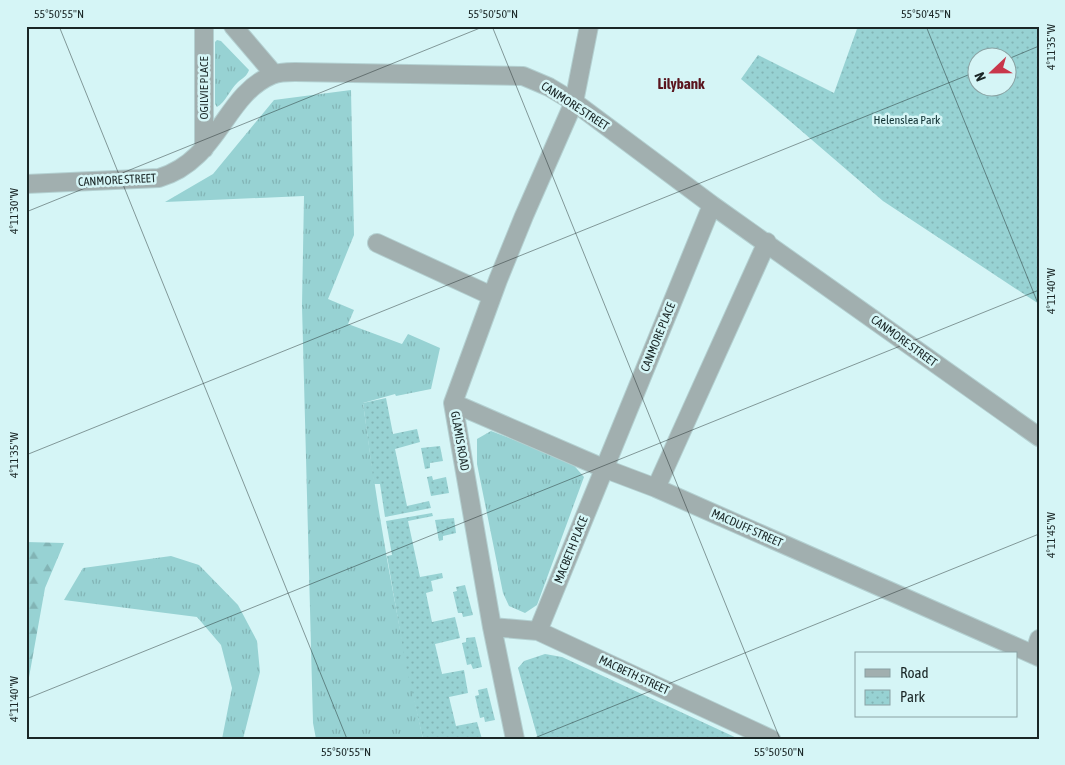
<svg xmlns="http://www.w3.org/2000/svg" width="1065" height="765" font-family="'Asap Condensed',sans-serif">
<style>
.grass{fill:url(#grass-tufts)}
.forest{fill:url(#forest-firs)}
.park{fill:url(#park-dots);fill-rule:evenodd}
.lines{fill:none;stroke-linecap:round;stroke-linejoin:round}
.street-casing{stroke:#b3d0d1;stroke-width:20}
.street{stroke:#a1afaf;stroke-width:18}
.ticks{fill:none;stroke:#1a2626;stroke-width:1;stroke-opacity:0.45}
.labels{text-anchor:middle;stroke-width:5;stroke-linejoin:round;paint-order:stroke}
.street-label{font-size:12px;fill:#1a2626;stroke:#d5f5f6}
.park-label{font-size:12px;fill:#103132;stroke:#d5f5f6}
.quarter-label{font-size:15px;font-weight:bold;fill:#5a151e;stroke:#d5f5f6}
.neatline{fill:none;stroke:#1a2626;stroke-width:2}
.ticks-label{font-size:12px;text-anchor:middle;fill:#1a2626}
</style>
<defs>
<pattern id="grass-tufts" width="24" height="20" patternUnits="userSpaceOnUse" patternTransform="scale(1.25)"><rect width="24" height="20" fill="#97d2d3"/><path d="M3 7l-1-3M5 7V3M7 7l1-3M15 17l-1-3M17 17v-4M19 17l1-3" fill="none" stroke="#82b4b5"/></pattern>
<pattern id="forest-firs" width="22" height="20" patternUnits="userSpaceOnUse" patternTransform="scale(1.25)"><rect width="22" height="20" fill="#97d2d3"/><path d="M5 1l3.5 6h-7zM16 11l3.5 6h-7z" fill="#82b4b5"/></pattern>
<pattern id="park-dots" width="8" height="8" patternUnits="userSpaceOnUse" patternTransform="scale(1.25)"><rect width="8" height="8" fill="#97d2d3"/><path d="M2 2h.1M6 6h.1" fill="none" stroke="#82b4b5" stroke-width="1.8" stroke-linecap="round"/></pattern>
</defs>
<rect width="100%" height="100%" fill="#d5f5f6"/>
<path class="grass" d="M217 40 221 41 249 70C247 76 243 78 238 82 230 89 226 102 217 107L215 104V42Z
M351 90 354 235 328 299 354 310 348 324 402 344 408 334 440 348 431 389 396 396 395 394 363 403C378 516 398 628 423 739H316L313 723 302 306 304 196 165 202 213 174 274 100Z
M491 431 571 462 584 477 537 605 525 613 509 606 503 593 477 464V439Z
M171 556 199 565 238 605 257 641 260 672 243 739H222L232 688 221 645 197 617 64 600 83 568Z"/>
<path class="forest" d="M26 542 64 543 45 588 26 694Z"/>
<path class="park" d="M858 26H1039V304L883 201 741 79 758 55 834 93ZM978 58H1008V88H978Z
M386 398 393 434 417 429 420 442 395 449 407 506 429 501 431 508 385 517 380 484H374L363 403Z
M440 446 443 461 430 463V468L425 469 421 448Z
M432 476 433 480 446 477 449 493 431 496 427 477Z
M432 513 433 516 408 521 420 577 442 573 443 578 431 581 433 591 426 593 432 622 455 617 460 638 435 644 442 674 464 670 468 693 449 697 456 726 477 722 482 739H423L406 666 387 556 392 555 386 521Z
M454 518 456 533 443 536V540L439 541 435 520Z
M465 585 473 615 463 617 462 613H458L453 592 457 591 456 587Z
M475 637 482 667 473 669 471 664 467 665 462 643 466 642V638Z
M545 654 562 657 739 739H538L518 668 524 661Z
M487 688 495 720 485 722 484 717 480 718 475 696 479 695 478 690Z"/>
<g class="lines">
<g class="street-casing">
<path id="street" d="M204 26V149
M233 26 274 74
M26 184 159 178C219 160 224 95 272 75 279 72 288 72 295 72L523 76 549 87 574 102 712 205 1039 437
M377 243 492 296
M453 403 603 468 656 488 1039 657
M656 488 767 242
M492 627 538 631 771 739
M538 631 712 205
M1034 655 1039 639
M515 739 492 627 453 403 498 280 524 216 574 102 589 26"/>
</g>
<use href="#street" class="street"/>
</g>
<path class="ticks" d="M59 26 347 739M492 26 780 739M926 26 1039 306M1008 59 1039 46M26 212 485 26M26 455 978 71M26 699 1039 290M532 739 1039 534"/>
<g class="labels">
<g class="street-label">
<text transform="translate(204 88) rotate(-90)" y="4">OGILVIE PLACE</text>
<text transform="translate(575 106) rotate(33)" y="4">CANMORE STREET</text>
<text transform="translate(117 180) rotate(-3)" y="4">CANMORE STREET</text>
<text transform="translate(658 337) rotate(-68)" y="4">CANMORE PLACE</text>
<text transform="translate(904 341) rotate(36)" y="4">CANMORE STREET</text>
<text transform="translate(460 441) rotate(80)" y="4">GLAMIS ROAD</text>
<text transform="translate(747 528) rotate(24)" y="4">MACDUFF STREET</text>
<text transform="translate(571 550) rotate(-68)" y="4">MACBETH PLACE</text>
<text transform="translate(634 675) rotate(25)" y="4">MACBETH STREET</text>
</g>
<g class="park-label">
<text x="907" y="124">Helenslea Park</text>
</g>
<g class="quarter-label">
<text x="681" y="89">Lilybank</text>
</g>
</g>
<rect width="1065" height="765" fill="none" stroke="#d5f5f6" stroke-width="55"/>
<rect x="855" y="652" width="162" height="65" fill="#d5f5f6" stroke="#8aa2a3"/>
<rect x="865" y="669" width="25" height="8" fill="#a1afaf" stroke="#8aa2a3"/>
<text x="900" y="678" font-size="15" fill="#1a2626">Road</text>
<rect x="865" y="690" width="25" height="15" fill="url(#park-dots)" stroke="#8aa2a3"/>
<text x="900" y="702" font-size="15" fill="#1a2626">Park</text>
<g transform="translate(992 72) rotate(248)"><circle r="24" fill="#d5f5f6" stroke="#8aa2a3"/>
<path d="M0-4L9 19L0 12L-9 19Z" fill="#c8374b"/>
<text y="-8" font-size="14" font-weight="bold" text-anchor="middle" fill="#1a2626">N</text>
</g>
<rect x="28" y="28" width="1010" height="710" class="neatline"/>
<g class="ticks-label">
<text x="59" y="18">55°50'55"N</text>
<text x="493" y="18">55°50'50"N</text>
<text x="926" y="18">55°50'45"N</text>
<text transform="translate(1051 47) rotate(-90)" y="4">4°11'35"W</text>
<text transform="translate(14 211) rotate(-90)" y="4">4°11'30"W</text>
<text transform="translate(1051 291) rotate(-90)" y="4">4°11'40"W</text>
<text transform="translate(14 455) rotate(-90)" y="4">4°11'35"W</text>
<text transform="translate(1051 535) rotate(-90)" y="4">4°11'45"W</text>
<text transform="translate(14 699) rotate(-90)" y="4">4°11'40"W</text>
<text x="346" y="756">55°50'55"N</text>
<text x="779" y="756">55°50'50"N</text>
</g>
</svg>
